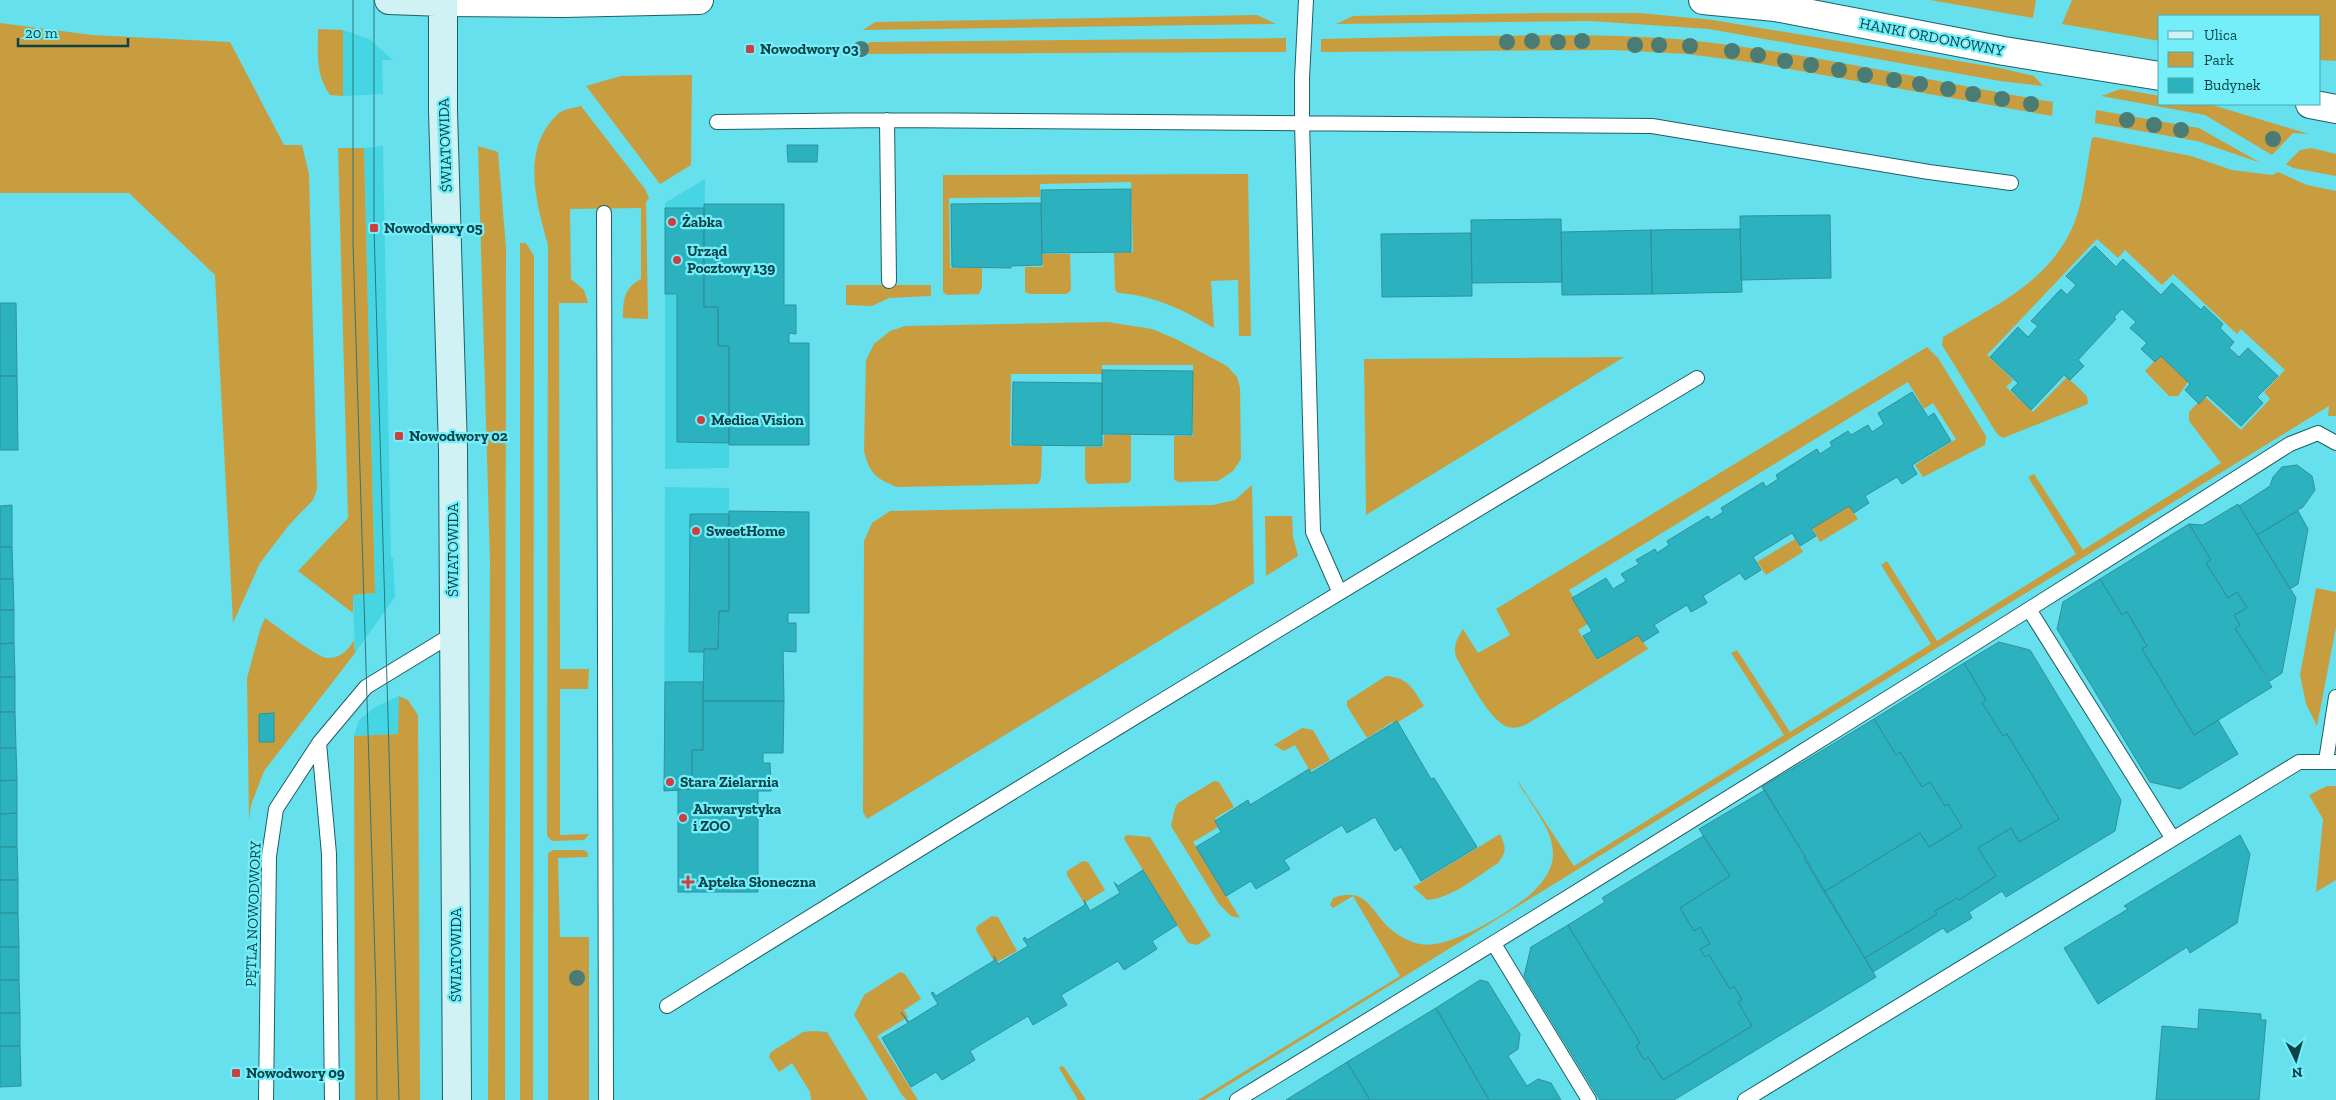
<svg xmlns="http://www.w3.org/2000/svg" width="2336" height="1100" font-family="'Zilla Slab',serif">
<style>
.built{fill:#46d6e3}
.green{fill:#c89d3f}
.building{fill:#2cb2be;stroke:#31919a}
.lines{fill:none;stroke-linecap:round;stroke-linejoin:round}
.lane-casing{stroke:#1d6066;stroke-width:16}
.street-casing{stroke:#1d6066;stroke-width:30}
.secondary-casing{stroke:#1d6066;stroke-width:30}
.lane{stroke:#fff;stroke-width:14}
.street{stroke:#fff;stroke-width:28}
.secondary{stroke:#d1f2f5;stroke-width:28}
.tram{stroke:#2a787f;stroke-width:1}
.tree{fill:#4a7b74}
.poi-dot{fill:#ce3f41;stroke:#74eef9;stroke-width:2}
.labels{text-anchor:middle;stroke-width:4.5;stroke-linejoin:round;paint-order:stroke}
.street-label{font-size:15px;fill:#0b4348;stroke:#74eef9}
.poi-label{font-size:15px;font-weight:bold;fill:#0b4348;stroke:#74eef9;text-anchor:start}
</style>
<rect width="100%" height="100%" fill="#66e0ec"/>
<path class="built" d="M343 30 369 39 393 60H382L383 94 343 96Z
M383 146 391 558H393L395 597 355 653 353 595 375 593 364 148Z
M705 179 704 306 729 346V468L665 469V203Z
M665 487 729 488V564L704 649 703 703 678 791H664Z
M399 696V734L354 736 359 720 375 707Z"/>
<path class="green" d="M1930 0H2036L2033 18Z
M2072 0H2336V61L2320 60V16H2160V41L2062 24Z
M1544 13H1639L1713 20 2000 68 2034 76 2043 86 2000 81 1709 29 1590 21 1336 24 1353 16Z
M1257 15 1276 24 863 30 875 22Z
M0 23 92 35 230 42 284 145H302L309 174 317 489 313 500 289 525 260 563 233 623 215 275 129 193H0Z
M318 29 343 30V96L330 95C315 74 318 54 318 29Z
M1450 36C1538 36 1627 32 1714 43 1828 57 1940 83 2053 102L2052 116 1756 63 1687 54 1614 50 1321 52V39Z
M1286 38V52L848 54 871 42Z
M692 75 691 165 660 184 586 86 621 76Z
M2121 89 2160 96V104H2209L2309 134 2293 133 2272 155 2205 115 2101 96Z
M581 106 645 189 649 198 646 202 648 319 623 318C623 300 624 288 641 279V208L570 209 571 279 584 290 588 303H559L560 669H589L588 689H560V835L589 834 584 840 552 841 547 836 548 245C536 202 520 148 559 113 564 109 574 108 581 106Z
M2096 110 2199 128 2261 163 2197 141 2095 123Z
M2095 137 2191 156 2232 170 2272 175 2278 172 2307 185 2336 191V416H2328L2329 406 1204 1100H1198L1400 976 1353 896 1333 908 1330 905 1333 898C1365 887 1369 907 1387 926 1396 934 1408 942 1420 944 1448 951 1514 910 1534 891 1544 881 1553 868 1553 854 1553 832 1538 815 1527 796 1523 791 1519 785 1518 781L1574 866 1784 735 1731 653 1737 650 1790 732 1931 644 1881 565 1887 561 1937 641 2076 554 2028 477 2034 474 2083 550 2221 463 2189 421V412L2204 396 2241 430 2270 399 2264 392 2285 370 2241 329 2237 334 2173 274 2162 285 2125 250 2118 258 2097 239 1987 355 2013 380 2006 387 2033 412 2067 377 2087 396 2088 404 2003 438 1997 434 1942 345 1943 337C1995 305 2052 281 2075 221 2084 198 2087 162 2092 138Z
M478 146 498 152 506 248 505 1100H488L490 561Z
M338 148H364L375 593 353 595V613L298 571 348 518Z
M2311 148 2336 154V176L2293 168 2286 164 2300 150Z
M1248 174 1251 336H1239L1238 280 1211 281 1214 328C1184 310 1153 295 1118 293L1115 290 1114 253 1133 252 1131 182 1040 184V197L949 198 950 268H982V287L979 294 947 295 943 292V175Z
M520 243H526L534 256 533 1100H520Z
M1042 254H1070L1071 290 1067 294H1030L1025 292V267H1043Z
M846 285H931V296L889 298 872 306 846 305Z
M1108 322 1152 329 1176 339 1227 366 1237 377 1240 388 1241 459 1233 471 1218 481 1178 482 1174 479V436H1193V365H1102V374H1011L1010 446H1042L1041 478 1038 484 897 487C876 478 870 475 864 451L866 360 874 344 890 331 905 326Z
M1927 347 1938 358 1986 436 1985 445 1923 477 1915 465 1956 439 1933 403 1924 409 1908 382 1569 590 1589 623 1578 630 1597 660 1638 635 1648 649 1527 724C1520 727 1515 729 1508 727 1489 721 1466 674 1456 657 1453 646 1457 639 1463 629L1478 653 1510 635 1496 609Z
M2160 355 2188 382 2178 396H2169L2145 371Z
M1624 357 1366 515 1364 359Z
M1104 435H1131V480L1128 483 1088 484 1085 479V447H1103Z
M1252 485 1254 583 867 819 863 812 864 541 872 523 890 511 1213 505 1235 500Z
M1849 506 1858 519 1820 542 1812 528Z
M1265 516H1292L1293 537 1298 556 1266 576Z
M1795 539 1803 552 1766 575 1757 562Z
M2316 588 2336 592V627L2317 726 2306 704 2300 675Z
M265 618C276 626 316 656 326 658 339 659 348 651 354 640L355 653 264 771 251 805 249 820 247 678 260 630Z
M1386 676C1408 677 1413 689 1424 706L1395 724 1392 722 1367 738 1347 706V701Z
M399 696 408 700 418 715 420 1100H355L354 736 398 734Z
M1302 728 1313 730 1330 760 1310 771 1295 745 1284 751 1274 745Z
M1214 781 1219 782 1234 807 1215 818 1220 826 1193 842 1240 918 1231 916 1219 904 1171 826 1175 808 1178 803Z
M2327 786H2336V880L2316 892 2323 819 2309 795Z
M1500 834C1506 847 1507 852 1498 863 1476 877 1453 898 1427 900L1413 887Z
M1126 835 1150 837 1211 936 1197 945 1188 943 1124 839Z
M553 850H584L588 853V857L558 858 560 937H589V1100H548V853Z
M1083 861 1088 862 1105 890 1084 903 1067 875V871Z
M992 916 998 917 1017 951 995 963 976 930 977 926Z
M900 972 905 974 921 999 904 1010 908 1017 877 1036 918 1100H907L902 1095 854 1015 864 995Z
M813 1031 827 1032 868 1100H811L810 1092 792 1063 779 1072 769 1057 771 1052 803 1032Z
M1061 1066 1064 1067 1086 1100H1078L1059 1068Z"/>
<path class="building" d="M787 145H818L817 162H788Z
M1131 189V252L1042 253 1041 190Z
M1041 203 1042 265 1011 266V268L952 267 951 204Z
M704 204H784V305H796V334L789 333V343H809V445H729V346H718V307H704Z
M665 208H704V307H718V346H729V443L677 442V294H665Z
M1830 215 1831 278 1741 280 1740 216Z
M1561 219 1562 282 1472 283 1471 220Z
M1740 229 1742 292 1652 294 1651 230Z
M1651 230 1652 294 1562 295 1561 232Z
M1471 233 1472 296 1382 297 1381 234Z
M2095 246 2116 267 2123 259 2161 295 2172 283 2201 310 2204 306 2223 324 2220 328 2234 342 2229 348 2239 357 2248 348 2278 376 2257 397 2263 403 2241 426 2207 395 2199 404 2185 390 2190 384 2161 356 2155 362 2141 349 2147 343 2130 328 2136 322 2122 309 2114 317 2116 319 2078 360 2084 366 2070 380 2064 375 2031 410 2011 390 2018 383 1990 357 2018 327 2028 337 2038 326 2031 321 2061 289 2067 295 2076 285 2066 276Z
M0 303H16L17 376H0Z
M1102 370 1193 371 1192 435 1102 434Z
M0 376H17L18 450H0Z
M1013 382 1102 383V446L1012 445Z
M1912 392 1928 417 1934 413 1951 441 1912 465 1917 474 1902 484 1897 477 1865 496 1869 503 1854 513 1849 506 1811 529 1816 536 1800 546 1792 533 1753 557 1761 570 1745 580 1740 573 1703 596 1707 603 1691 612 1687 605 1654 625 1659 632 1643 642 1638 635 1597 659 1583 636 1592 631 1572 598 1606 578 1613 589 1626 581 1621 574 1639 564 1636 560 1655 549 1657 553 1669 545 1667 541 1708 516 1711 520 1723 512 1721 508 1763 482 1766 487 1778 479 1776 475 1817 449 1820 454 1832 446 1830 442 1848 431 1851 435 1868 425 1872 432 1884 424 1878 413Z
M2297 465 2312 476 2315 490 2303 507 2257 535 2239 506 2270 486 2273 477 2282 467Z
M2238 504 2296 598 2282 673 2270 681 2235 628 2240 625 2234 615 2247 608 2237 592 2228 598 2206 563 2211 560 2189 524 2203 525Z
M12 505V547H0V506Z
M729 511 809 512V613H788V623H796V652L783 651 784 701H703L704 649H718L719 611H729Z
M2298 511 2308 529 2298 584 2290 589 2257 535Z
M690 514H729V611H719L718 649H704V652H689Z
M2189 524 2211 560 2206 563 2228 598 2237 592 2247 608 2234 615 2240 625 2235 628 2272 687 2194 735 2142 649 2147 646 2127 612 2122 615 2100 579Z
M0 547H12L13 579H0Z
M0 579H13L14 610H0Z
M2100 579 2122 615 2127 612 2147 646 2142 649 2194 735 2218 720 2238 754 2180 789 2150 782 2057 629 2063 602Z
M0 610H14V643L0 644Z
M1999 642 2030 650 2121 800 2115 831 2006 897 2002 891 1969 912 1972 918 1947 933 1943 928 1873 972 1865 958 1937 914 1935 911 1957 898 1959 900 1996 876 1978 848 2011 828 2019 842 2059 819 2007 734 2003 736 1982 703 1986 700 1964 663Z
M14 643 15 677H0V644Z
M1964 663 1986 700 1982 703 2003 736 2007 734 2059 819 2019 842 2011 828 1978 848 1996 876 1959 900 1957 898 1935 911 1937 914 1865 958 1824 892 1920 833 1929 847 1962 827 1948 804 1945 806 1930 782 1922 787 1900 752 1896 755 1874 719Z
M0 677H15V712H0Z
M665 682H703V750H692V789L664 791Z
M703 701H784L783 753H763V763H770L771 791H758V892H678V789H692V750H703Z
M0 712H15L16 748H0Z
M274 713V742H259V714Z
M1874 719 1896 755 1900 752 1922 787 1930 782 1945 806 1948 804 1962 827 1929 847 1920 833 1824 892 1804 858 1806 857 1762 787Z
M1397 721 1431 779 1434 778 1477 847 1421 881 1401 847 1395 851 1375 817 1347 833 1342 825 1284 860 1290 869 1256 889 1251 881 1226 896 1196 847 1221 832 1215 821 1248 800 1250 805 1309 769 1311 773Z
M0 748H16L17 780 0 781Z
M17 780V813L0 814V781Z
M1765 790 1876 977 1674 1100H1600L1524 976 1531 947 1568 925 1640 1043 1636 1046 1644 1060 1648 1057 1663 1080 1752 1026 1738 1002 1742 1000 1734 986 1730 989 1709 955 1705 957 1700 949 1710 944 1700 927 1694 931 1680 908 1730 876 1699 829Z
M17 813V847H0V814Z
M2240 835 2250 854 2237 923 2190 953 2187 947 2098 1004 2064 948 2128 909 2124 906Z
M1703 836 1730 876 1680 908 1694 931 1700 927 1710 944 1700 949 1705 957 1709 955 1730 989 1734 986 1742 1000 1738 1002 1752 1026 1663 1080 1648 1057 1644 1060 1636 1046 1640 1043 1568 925 1605 902 1602 898Z
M0 847H17L18 880H0Z
M1143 870 1177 925 1152 941 1157 949 1124 970 1118 961 1061 995 1067 1005 1033 1025 1028 1016 970 1051 975 1060 942 1080 936 1072 911 1087 882 1038 908 1023 901 1012 909 1022 938 1004 931 993 933 992 936 996 995 960 994 956 998 964 1028 946 1023 939 1025 937 1027 940 1085 905 1084 900 1090 911 1120 893 1114 882 1118 886Z
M0 880H18V913H0Z
M0 913H18L19 947H0Z
M0 947H19V980H0Z
M0 980H19L20 1013H0Z
M1480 980 1488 982 1520 1034 1518 1049 1508 1056 1527 1086 1538 1079 1551 1083 1561 1100H1489L1436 1008Z
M1436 1008 1489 1100H1370L1347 1062Z
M2199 1009 2261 1014V1020H2266L2259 1100H2156L2162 1026 2198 1029Z
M0 1013H20V1046H0Z
M0 1046H20L21 1086 0 1087Z
M1347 1062 1370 1100H1286Z"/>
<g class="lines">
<g class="lane-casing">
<path id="lane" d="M1306 0 1302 78V122L1313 532 1339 591
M887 120 889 281
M717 122 887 120 1652 126 1929 172 2011 183
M604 213 606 1100
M2030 611 2173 839
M319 743 329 854 332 1100
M2326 761 2336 697
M1494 944 1589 1100
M667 1006C1008 793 1352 584 1697 378
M266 1100 269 856 276 809 319 743 366 687 453 634
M1237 1100C1591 885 1941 666 2290 444L2318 433 2336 443
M1745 1100 2299 762H2336"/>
</g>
<g class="street-casing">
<path id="street" d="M1703 0 1775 7 2004 51 2160 76
M443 2 563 3 699 0
M2310 104 2336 109"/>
</g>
<g class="secondary-casing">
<path id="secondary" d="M389 0 443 2
M443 0V111L453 450 457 1100"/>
</g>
<use href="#lane" class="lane"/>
<use href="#street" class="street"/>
<use href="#secondary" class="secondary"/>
<path class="tram" d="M353 0V243L376 992 377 1100
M374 0V228L399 1100"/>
</g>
<g class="tree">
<circle cx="1532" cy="41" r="8"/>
<circle cx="1582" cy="41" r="8"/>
<circle cx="1507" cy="42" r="8"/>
<circle cx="1558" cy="42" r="8"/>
<circle cx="1635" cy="45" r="8"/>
<circle cx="1659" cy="45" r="8"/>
<circle cx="1690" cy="46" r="8"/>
<circle cx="861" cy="49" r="8"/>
<circle cx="1732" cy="51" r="8"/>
<circle cx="1758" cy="55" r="8"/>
<circle cx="1785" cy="61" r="8"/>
<circle cx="1811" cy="65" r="8"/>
<circle cx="1839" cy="70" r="8"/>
<circle cx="1865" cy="75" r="8"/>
<circle cx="1894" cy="80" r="8"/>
<circle cx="1920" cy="84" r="8"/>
<circle cx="1948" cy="89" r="8"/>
<circle cx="1973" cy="94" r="8"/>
<circle cx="2002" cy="99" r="8"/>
<circle cx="2031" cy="104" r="8"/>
<circle cx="2127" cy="120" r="8"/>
<circle cx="2154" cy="125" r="8"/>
<circle cx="2181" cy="130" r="8"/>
<circle cx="2273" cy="139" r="8"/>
<circle cx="577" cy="978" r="8"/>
</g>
<g class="poi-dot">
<rect x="745" y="44" width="10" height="10" rx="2.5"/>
<circle cx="672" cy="222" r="5"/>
<rect x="369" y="223" width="10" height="10" rx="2.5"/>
<circle cx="677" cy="260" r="5"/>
<circle cx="701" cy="420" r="5"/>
<rect x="394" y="431" width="10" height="10" rx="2.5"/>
<circle cx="696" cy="531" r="5"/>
<circle cx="670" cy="782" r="5"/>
<circle cx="683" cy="818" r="5"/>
<path d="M685.5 874.5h5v5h5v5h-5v5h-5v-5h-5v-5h5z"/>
<rect x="231" y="1068" width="10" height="10" rx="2.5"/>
</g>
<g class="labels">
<g class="street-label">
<text transform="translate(1932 37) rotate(11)" y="5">HANKI ORDONÓWNY</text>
<text transform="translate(445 145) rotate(-92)" y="5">ŚWIATOWIDA</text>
<text transform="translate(453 550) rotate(-90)" y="5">ŚWIATOWIDA</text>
<text transform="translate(253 914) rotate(-88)" y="5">PĘTLA NOWODWORY</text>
<text transform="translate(456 955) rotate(-90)" y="5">ŚWIATOWIDA</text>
</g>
<g class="poi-label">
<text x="760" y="54">Nowodwory 03</text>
<text x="682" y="227">Żabka</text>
<text x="384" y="233">Nowodwory 05</text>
<text x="687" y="256">Urząd<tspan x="687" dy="17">Pocztowy 139</tspan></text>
<text x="711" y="425">Medica Vision</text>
<text x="409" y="441">Nowodwory 02</text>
<text x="706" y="536">SweetHome</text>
<text x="680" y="787">Stara Zielarnia</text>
<text x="693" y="814">Akwarystyka<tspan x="693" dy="17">i ZOO</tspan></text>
<text x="698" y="887">Apteka Słoneczna</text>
<text x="246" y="1078">Nowodwory 09</text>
</g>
</g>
<rect x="2158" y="15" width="162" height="90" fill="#74eef9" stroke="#4aaab2"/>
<rect x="2168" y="31" width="25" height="8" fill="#d1f2f5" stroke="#4aaab2"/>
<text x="2204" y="40" font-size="15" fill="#0b4348">Ulica</text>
<rect x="2168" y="52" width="25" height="15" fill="#c89d3f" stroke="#4aaab2"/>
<text x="2204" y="65" font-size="15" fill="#0b4348">Park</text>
<rect x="2168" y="78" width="25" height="15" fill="#2cb2be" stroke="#4aaab2"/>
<text x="2204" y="90" font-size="15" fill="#0b4348">Budynek</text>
<g transform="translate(2296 1060) rotate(175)" stroke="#74eef9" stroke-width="4" paint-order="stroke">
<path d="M0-4L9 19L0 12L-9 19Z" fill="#0b4348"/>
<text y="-8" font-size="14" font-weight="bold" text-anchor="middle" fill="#0b4348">N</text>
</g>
<path d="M18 38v8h110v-8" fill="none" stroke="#0b4348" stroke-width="2.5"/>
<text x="25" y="38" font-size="15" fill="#0b4348" stroke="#74eef9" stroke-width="4" paint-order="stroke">20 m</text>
</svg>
